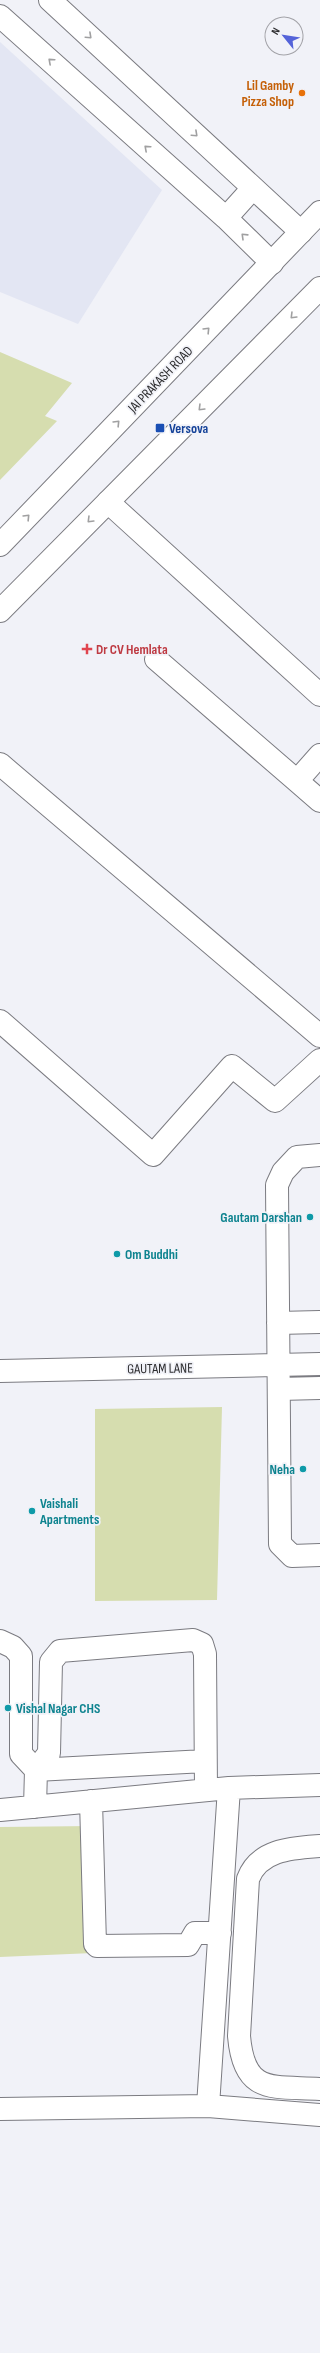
<svg xmlns="http://www.w3.org/2000/svg" width="320" height="2353" font-family="'Sofia Sans Condensed',sans-serif">
<style>
.built{fill:#e3e6f3}
.green{fill:#d6ddaf}
.lines{fill:none;stroke-linecap:round;stroke-linejoin:round}
.minor-casing{stroke:#7b7b81;stroke-width:24}
.tertiary-casing{stroke:#7b7b81;stroke-width:24}
.secondary-casing{stroke:#7b7b81;stroke-width:24}
.minor{stroke:#fff;stroke-width:22}
.tertiary{stroke:#fff;stroke-width:22}
.secondary{stroke:#fff;stroke-width:22}
.oneway{stroke:#a0a0a1}
.food-dot{fill:#e8710a;stroke:#f1f2f8;stroke-width:1.5}
.transit-dot{fill:#1a4fb4;stroke:#f1f2f8;stroke-width:1.5}
.health-dot{fill:#e0444e;stroke:#f1f2f8;stroke-width:1.5}
.culture-dot{fill:#0f9aa8;stroke:#f1f2f8;stroke-width:1.5}
.labels{text-anchor:middle;stroke-width:3.5;stroke-linejoin:round;paint-order:stroke}
.food-label{font-size:14px;font-weight:bold;fill:#c56008;stroke:#f1f2f8;text-anchor:end}
.street-label{font-size:14px;fill:#2d2d2f;stroke:#f1f2f8}
.transit-label{font-size:14px;font-weight:bold;fill:#164399;stroke:#f1f2f8;text-anchor:start}
.health-label{font-size:14px;font-weight:bold;fill:#be3a42;stroke:#f1f2f8;text-anchor:start}
.culture-label{font-size:14px;font-weight:bold;fill:#0d838f;stroke:#f1f2f8;text-anchor:start}
</style>
<rect width="100%" height="100%" fill="#f1f2f8"/>
<path class="built" d="M0 42 162 190 78 324 0 292Z"/>
<path class="green" d="M0 352 72 383 45 416 57 421 0 480Z
M222 1407 217 1600 95 1601V1409Z
M92 1826 93 1953 0 1957V1827Z"/>
<g class="lines">
<g class="minor-casing">
<path id="minor" d="M108 502 320 695
M156 659 297 781
M320 755 297 781 320 801
M0 764 320 1036
M0 1021 153 1155 232 1066 275 1101 320 1060
M320 1155 297 1157 283 1172 277 1185 280 1544 292 1556 320 1555
M278 1323 320 1322
M0 1371 320 1364
M279 1389 320 1388
M0 1641 13 1647 21 1656V1754L36 1770
M36 1770 205 1761
M91 1801 95 1944 97 1946 188 1945 195 1933H220
M35 1807 36 1770 49 1753 51 1662 60 1651 193 1640 202 1644 205 1654 206 1790
M0 1810 229 1788 320 1785
M320 1846C293 1848 259 1849 248 1879L239 2036C244 2095 272 2086 320 2089
M208 2106 229 1788
M0 2109 208 2106 320 2115"/>
</g>
<g class="tertiary-casing">
<path id="tertiary" d="M50 0 301 232
M0 16 226 218 272 263
M226 218 253 188"/>
</g>
<g class="secondary-casing">
<path id="secondary" d="M0 545 320 212
M0 611 320 288"/>
</g>
<use href="#minor" class="minor"/>
<use href="#tertiary" class="tertiary"/>
<use href="#secondary" class="secondary"/>
</g>
<defs><path id="oneway-chevron" d="M-2-3.5L2.5 0L-2 3.5" fill="none" stroke-width="1.6" stroke-linecap="round" stroke-linejoin="round"/></defs>
<g class="oneway">
<use href="#oneway-chevron" transform="translate(89 36) rotate(43)"/>
<use href="#oneway-chevron" transform="translate(51 61) rotate(-138)"/>
<use href="#oneway-chevron" transform="translate(195 134) rotate(43)"/>
<use href="#oneway-chevron" transform="translate(147 148) rotate(-138)"/>
<use href="#oneway-chevron" transform="translate(244 236) rotate(-136)"/>
<use href="#oneway-chevron" transform="translate(293 316) rotate(135)"/>
<use href="#oneway-chevron" transform="translate(207 330) rotate(-46)"/>
<use href="#oneway-chevron" transform="translate(201 408) rotate(135)"/>
<use href="#oneway-chevron" transform="translate(117 423) rotate(-46)"/>
<use href="#oneway-chevron" transform="translate(27 517) rotate(-46)"/>
<use href="#oneway-chevron" transform="translate(90 520) rotate(135)"/>
</g>
<circle class="food-dot" cx="302" cy="93" r="4"/>
<rect class="transit-dot" x="155" y="423" width="10" height="10" rx="2"/>
<path class="health-dot" d="M85 643h4v4h4v4h-4v4h-4v-4h-4v-4h4z"/>
<g class="culture-dot">
<circle cx="310" cy="1217" r="4"/>
<circle cx="117" cy="1254" r="4"/>
<circle cx="303" cy="1469" r="4"/>
<circle cx="32" cy="1511" r="4"/>
<circle cx="8" cy="1708" r="4"/>
</g>
<g class="labels">
<g class="food-label">
<text x="294" y="90">Lil Gamby<tspan x="294" dy="16">Pizza Shop</tspan></text>
</g>
<g class="street-label">
<text transform="translate(160 379) rotate(-46)" y="5">JAI PRAKASH ROAD</text>
<text transform="translate(160 1368) rotate(-1)" y="5">GAUTAM LANE</text>
</g>
<g class="transit-label">
<text x="169" y="433">Versova</text>
</g>
<g class="health-label">
<text x="96" y="654">Dr CV Hemlata</text>
</g>
<g class="culture-label">
<text x="302" y="1222" text-anchor="end">Gautam Darshan</text>
<text x="125" y="1259">Om Buddhi</text>
<text x="295" y="1474" text-anchor="end">Neha</text>
<text x="40" y="1508">Vaishali<tspan x="40" dy="16">Apartments</tspan></text>
<text x="16" y="1713">Vishal Nagar CHS</text>
</g>
</g>
<g transform="translate(284 36) rotate(300)"><circle r="19" fill="#f1f2f8" stroke="#a3a3a8"/>
<path d="M0-3L7 15L0 10L-7 15Z" fill="#5463d9"/>
<text y="-6" font-size="11" font-weight="bold" text-anchor="middle" fill="#2d2d2f">N</text>
</g>
</svg>
